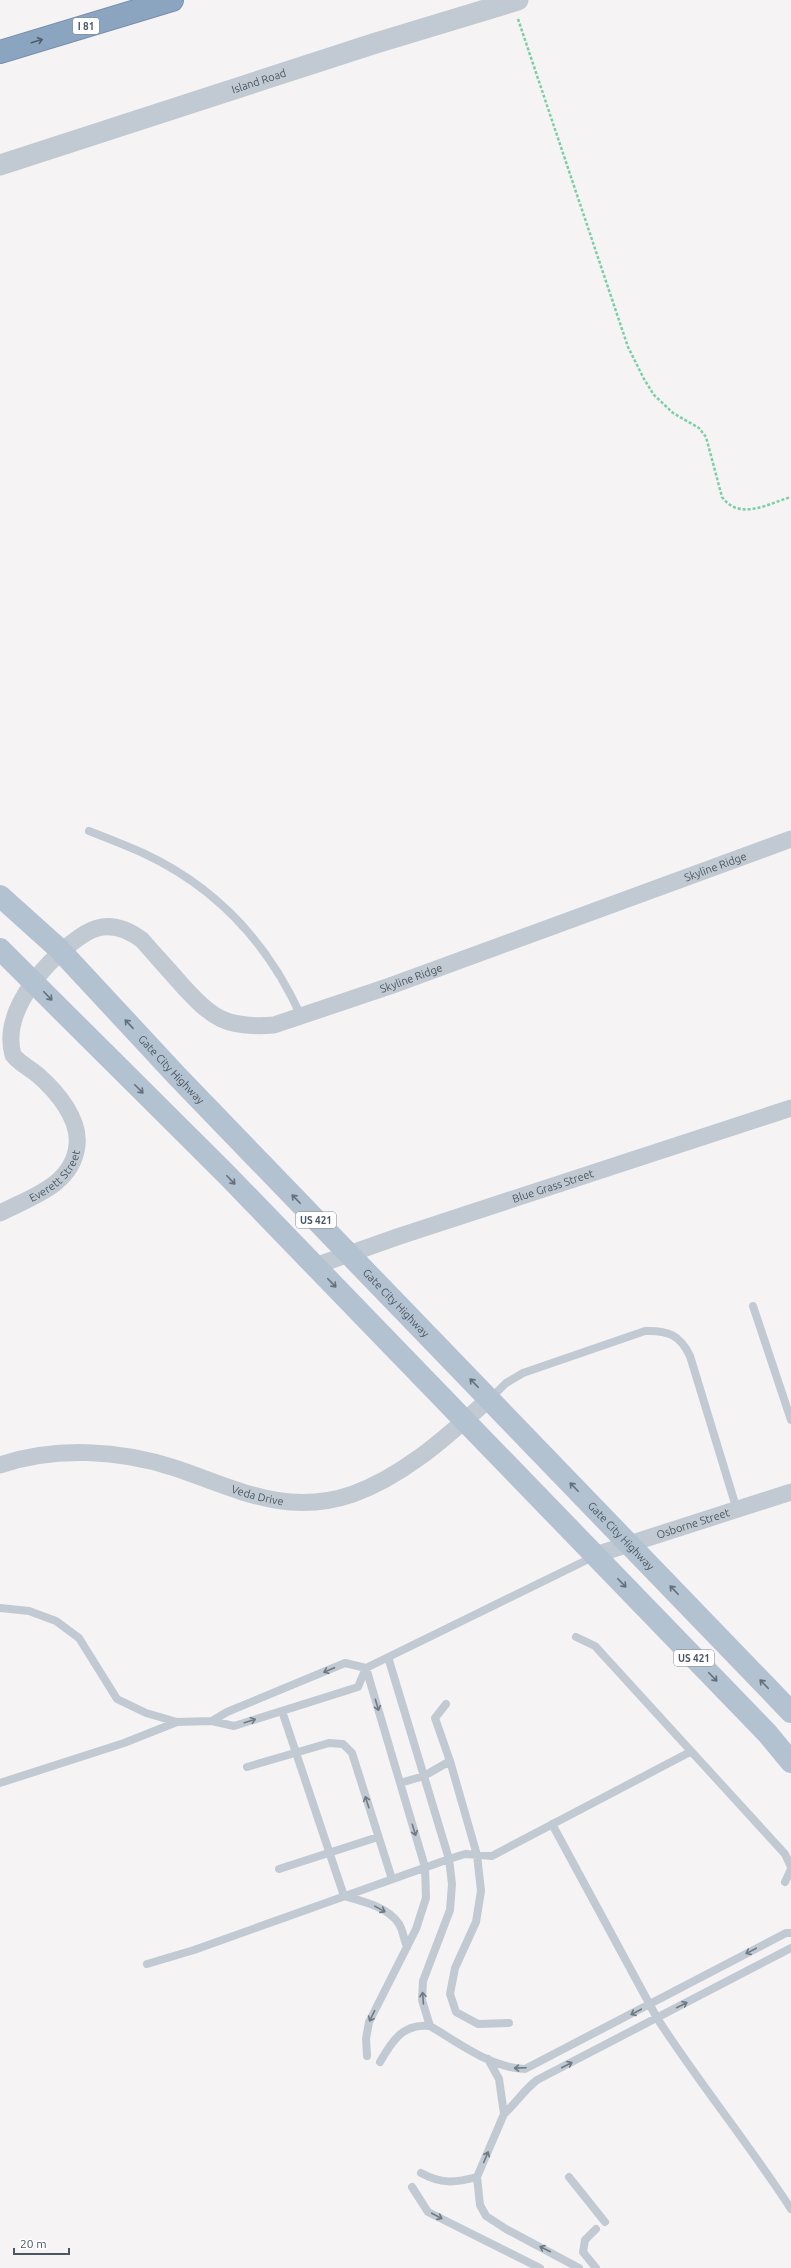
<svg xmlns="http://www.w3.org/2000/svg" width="791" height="2268" font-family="Ubuntu,sans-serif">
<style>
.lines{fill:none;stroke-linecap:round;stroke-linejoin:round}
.motorway-casing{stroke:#7690ad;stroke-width:24}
.path{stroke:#7ad0a6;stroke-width:2.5;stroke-dasharray:3 2;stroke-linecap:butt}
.service{stroke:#c1cad2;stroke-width:8}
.minor{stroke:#c1cad2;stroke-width:17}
.tertiary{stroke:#c1cad2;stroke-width:21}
.primary{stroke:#b3c2d1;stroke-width:22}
.motorway{stroke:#8ba5c1;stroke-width:22}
.oneway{stroke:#505e6b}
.oneway2{stroke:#64717d}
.oneway3{stroke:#6e7983}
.labels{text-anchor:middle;stroke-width:3.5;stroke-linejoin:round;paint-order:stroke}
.shield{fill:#fff;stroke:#808990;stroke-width:1}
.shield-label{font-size:10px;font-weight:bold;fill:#4a5661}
.street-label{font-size:11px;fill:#4a5661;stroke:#fff}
</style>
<rect width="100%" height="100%" fill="#f5f3f3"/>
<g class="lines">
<g class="motorway-casing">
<path id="motorway" d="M0 52 172 0"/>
</g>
<path class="path" d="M518 19 628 347 644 379 654 395 673 413 699 428 706 437 722 497C740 521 767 504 791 497"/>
<path class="service" d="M89 831C107 838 125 845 143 853 216 887 268 943 301 1016
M753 1306 791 1420
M490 1399 506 1383 523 1373 645 1331C668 1330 680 1335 690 1356L737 1510
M0 1608 29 1611 56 1621 79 1638 117 1699 146 1713 177 1722 212 1721 234 1726 358 1687 366 1668
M576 1637 595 1646 785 1854 791 1867
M388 1657 449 1859 452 1884 450 1910 423 1981 422 2000 430 2026C459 2043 491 2068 525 2069L786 1933H791
M366 1668 425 1867 426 1898 416 1929 369 2022 366 2039 367 2056
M446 1704 435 1718 450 1761 477 1855 481 1891 476 1922 455 1968 450 1994 456 2012 478 2024 509 2023
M282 1711 344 1896C362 1901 388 1907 399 1924 403 1930 404 1940 407 1947
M212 1721 227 1712 345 1663 366 1668 595 1556
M247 1767 329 1743 343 1744 352 1753 392 1879
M0 1783 124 1743 177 1722
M400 1783 424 1776 450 1761
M552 1824 657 2018C699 2083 749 2144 791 2209
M279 1869 378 1837
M785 1882 791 1869
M147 1964 194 1950 449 1859 465 1854 492 1856 690 1752
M488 2059 499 2079 504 2114 477 2177 480 2205 486 2216 506 2229 579 2268
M380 2062C392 2041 403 2023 430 2026
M504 2114C516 2103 524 2090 537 2080L791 1948
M421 2173C441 2184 455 2183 477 2177
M569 2177 605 2222
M412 2187 428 2212 540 2268
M596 2229 585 2240 583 2252 596 2268"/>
<g class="minor">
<path id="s1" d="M0 1213C31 1197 73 1185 77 1145 80 1119 57 1092 39 1076 30 1068 20 1064 13 1055 0 1008 52 954 86 933 106 921 125 927 142 940 155 955 168 969 181 984 212 1018 226 1029 274 1025L390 986 791 839"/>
<path id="s2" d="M315 1266 397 1237 791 1108"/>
<path id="s3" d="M0 1465C56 1446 120 1450 175 1468 237 1489 287 1517 353 1494 406 1475 448 1435 489 1399"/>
<path id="s4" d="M595 1555 791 1492"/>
</g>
<path class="tertiary" id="s5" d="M0 165 376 43 518 0"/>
<g class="primary">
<path id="s6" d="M0 896 59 949 177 1076 791 1712"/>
<path d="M0 949 226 1174 767 1733 791 1762"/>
</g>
<use href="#motorway" class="motorway"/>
</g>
<defs><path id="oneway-shaft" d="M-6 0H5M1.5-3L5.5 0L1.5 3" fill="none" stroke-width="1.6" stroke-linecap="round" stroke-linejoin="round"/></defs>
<use class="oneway" href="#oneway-shaft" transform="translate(37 41) rotate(-17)"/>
<g class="oneway2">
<use href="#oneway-shaft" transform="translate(48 996) rotate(46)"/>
<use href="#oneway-shaft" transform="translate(129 1024) rotate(-133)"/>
<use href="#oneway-shaft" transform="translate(139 1089) rotate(45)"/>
<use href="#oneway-shaft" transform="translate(231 1180) rotate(46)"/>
<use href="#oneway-shaft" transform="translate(296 1199) rotate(-134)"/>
<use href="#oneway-shaft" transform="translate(332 1283) rotate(46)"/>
<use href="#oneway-shaft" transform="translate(474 1383) rotate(-134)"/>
<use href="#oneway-shaft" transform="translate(574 1487) rotate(-134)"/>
<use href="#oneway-shaft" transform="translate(622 1583) rotate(46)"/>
<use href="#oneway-shaft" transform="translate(674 1590) rotate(-134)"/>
<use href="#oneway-shaft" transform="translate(713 1677) rotate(46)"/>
<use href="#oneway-shaft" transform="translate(764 1684) rotate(-134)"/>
</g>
<g class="oneway3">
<use href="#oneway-shaft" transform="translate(329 1670) rotate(157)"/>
<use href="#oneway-shaft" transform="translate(377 1705) rotate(74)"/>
<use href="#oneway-shaft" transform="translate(250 1721) rotate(-18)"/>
<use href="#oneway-shaft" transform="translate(367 1802) rotate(-108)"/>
<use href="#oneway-shaft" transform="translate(414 1830) rotate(73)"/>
<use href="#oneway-shaft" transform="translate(380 1909) rotate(29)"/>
<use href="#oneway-shaft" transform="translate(751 1951) rotate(152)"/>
<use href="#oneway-shaft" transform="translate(423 1998) rotate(-94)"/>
<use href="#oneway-shaft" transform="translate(682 2005) rotate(-27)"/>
<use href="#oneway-shaft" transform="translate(636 2012) rotate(152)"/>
<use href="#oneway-shaft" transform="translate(372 2016) rotate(116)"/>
<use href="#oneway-shaft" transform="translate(567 2065) rotate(-27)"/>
<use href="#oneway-shaft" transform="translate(520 2068) rotate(178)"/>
<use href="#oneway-shaft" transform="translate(486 2157) rotate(-67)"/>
<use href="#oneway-shaft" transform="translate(437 2216) rotate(28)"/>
<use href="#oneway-shaft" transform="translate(545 2249) rotate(-153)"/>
</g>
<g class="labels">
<g class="shield">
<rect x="73" y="18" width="26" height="16" rx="3"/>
<rect x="296" y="1212" width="40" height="16" rx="3"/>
<rect x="674" y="1650" width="40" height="16" rx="3"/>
</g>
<g class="shield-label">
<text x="86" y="30">I 81</text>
<text x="316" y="1224">US 421</text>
<text x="694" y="1662">US 421</text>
</g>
<g class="street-label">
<text dy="4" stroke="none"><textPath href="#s5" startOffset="272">Island Road</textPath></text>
<text dy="4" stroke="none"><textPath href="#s1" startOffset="1069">Skyline Ridge</textPath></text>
<text dy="4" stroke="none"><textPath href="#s1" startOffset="745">Skyline Ridge</textPath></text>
<text dy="4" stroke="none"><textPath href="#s6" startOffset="244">Gate City Highway</textPath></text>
<text dy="4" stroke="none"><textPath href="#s1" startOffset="68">Everett Street</textPath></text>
<text dy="4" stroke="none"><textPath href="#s2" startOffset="251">Blue Grass Street</textPath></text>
<text dy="4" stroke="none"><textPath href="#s6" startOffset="568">Gate City Highway</textPath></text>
<text dy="4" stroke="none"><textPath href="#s3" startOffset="265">Veda Drive</textPath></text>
<text dy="4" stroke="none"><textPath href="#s4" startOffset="103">Osborne Street</textPath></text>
<text dy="4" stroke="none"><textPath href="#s6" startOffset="892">Gate City Highway</textPath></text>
</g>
</g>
<path d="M14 2248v6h55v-6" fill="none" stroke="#4a5661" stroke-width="2"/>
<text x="20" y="2248" font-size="12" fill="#4a5661" stroke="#ffffff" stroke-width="3" paint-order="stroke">20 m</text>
</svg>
